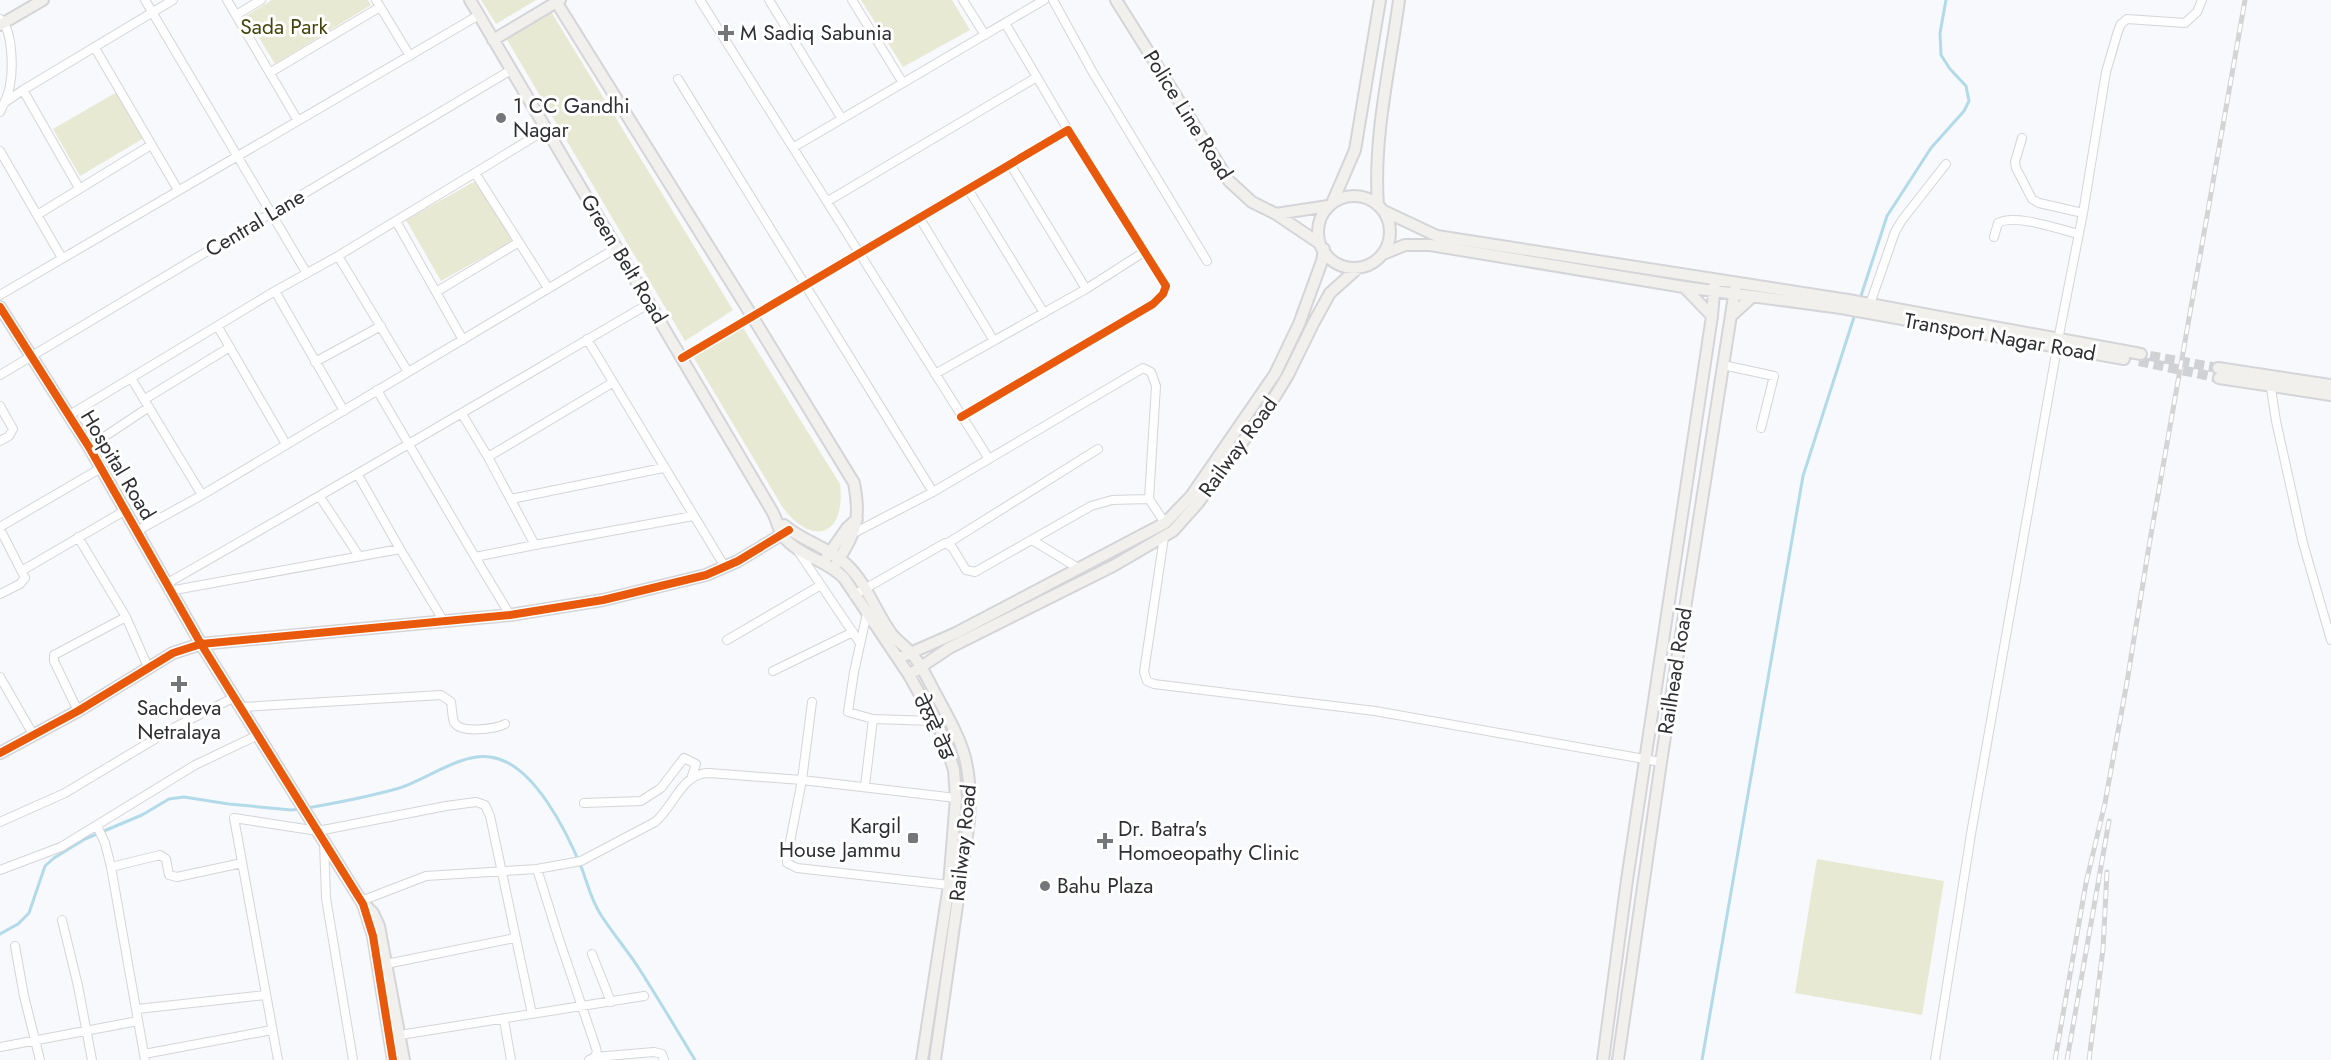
<svg xmlns="http://www.w3.org/2000/svg" width="2331" height="1060" font-family="Jost,'Noto Sans Gurmukhi',sans-serif">
<style>
.green{fill:#e7e9d3}
.lines{fill:none;stroke-linecap:round;stroke-linejoin:round}
.stream{stroke:#b2dae8;stroke-width:3}
.secondary-tunnel{stroke:#d0d1d4;stroke-width:10;stroke-dasharray:10 5;stroke-linecap:butt}
.street-casing{stroke:#d4d5d8;stroke-width:10}
.secondary-casing{stroke:#d4d5d8;stroke-width:14}
.street{stroke:#fefeff;stroke-width:8}
.secondary{stroke:#f1f0ec;stroke-width:10}
.rail-casing{stroke:#d4d4d5;stroke-width:5}
.rail{stroke:#fff;stroke-width:3;stroke-dasharray:9;stroke-linecap:butt}
.cycleway-casing{stroke:#fff;stroke-width:11}
.cycleway{stroke:#e8590c;stroke-width:8}
.poi-dot{fill:#757679;stroke:#fff;stroke-width:2}
.labels{text-anchor:middle;stroke-width:6;stroke-linejoin:round;paint-order:stroke}
.park-label{font-size:21px;fill:#44450d;stroke:#fff}
.poi-label{font-size:21px;fill:#2e2f33;stroke:#fff;text-anchor:start}
.street-label{font-size:21px;fill:#2e2f33;stroke:#fff}
</style>
<rect width="100%" height="100%" fill="#f8f9fc"/>
<path class="green" d="M272 0H368L371 5 275 64 246 16Z
M481 0H536L496 24Z
M861 0H952L970 30 903 67Z
M550 10 733 310 685 341 506 38Z
M117 92 144 138 80 176 53 129Z
M477 180 512 241 441 281 406 220Z
M742 326 840 484C846 535 814 548 783 508L692 355Z
M1817 859 1944 881 1922 1015 1795 993Z"/>
<g class="lines">
<path class="stream" d="M1860 299 1887 216 1931 148 1964 111 1969 101 1966 86 1950 69 1941 55 1940 33 1946 0
M307 808C336 803 367 797 396 789 425 781 459 753 490 757 533 762 567 832 582 869 588 885 591 900 601 915 613 934 628 951 640 970 659 1000 677 1030 695 1060
M0 934 18 924 29 913 45 866 54 858 85 839 142 815 169 799 184 797 229 804 291 810 300 809
M1702 1060 1803 476 1855 314"/>
<path class="secondary-tunnel" d="M2150 356 2218 368
M2139 361 2219 378"/>
<g class="street-casing">
<path id="street" d="M145 0 306 272
M227 0 298 121
M376 0 410 56
M700 0 989 459
M769 0 842 119
M852 0 903 83
M963 0 985 35
M1053 0 1092 71 1207 261
M236 15 261 0
M0 19C13 29 13 69 10 85 9 94 4 104 0 112
M1005 23 1068 130
M95 48 178 190
M271 72 380 7
M678 79 933 492
M23 90 79 188
M4 103 23 90 173 0
M2022 138 2015 162 2016 168 2032 199 2039 203 2083 213
M794 147 1044 0
M0 151 62 258
M1010 164 1086 289
M475 173 548 288
M968 189 1044 313
M828 201 1037 77
M37 215 151 145
M919 217 994 341
M396 221 463 340
M1994 237 1998 223C2014 213 2061 230 2079 234
M338 256 408 372
M436 292 519 242
M0 295 479 15
M1870 304 1895 232 1902 220 1946 164
M218 327 286 444
M587 339 725 567
M2058 340 2083 213 2106 72 2118 31 2121 24 2127 19 2185 23 2197 12 2202 0
M682 358 1068 130 1166 286 1163 294 1153 304 961 417
M315 362 381 326
M1723 365 1774 376 1761 428
M935 374 1086 289 1144 252
M0 375 511 70
M131 378 202 495
M2270 382 2276 421 2303 543 2331 640
M377 390 475 557
M145 399 230 347
M0 406 13 429 9 436 0 441
M344 411 275 291 338 256 547 129
M462 414 488 457
M68 416 275 291
M89 447 149 407
M320 497 359 556
M511 499 663 468
M0 527 101 468
M0 529 25 578 20 584 0 594
M137 531 202 495 618 247
M854 533 933 492 1143 368 1151 372 1156 386 1149 499
M78 537 126 617 148 667
M1164 537 1144 672 1147 681 1154 684 1375 711 1661 762
M1032 540 1078 568
M948 543 1098 449
M535 545 693 516
M400 549 443 620
M798 551 860 643
M23 570 126 510
M166 584C328 492 489 397 650 303
M169 591 400 549 358 475
M854 595 945 543 952 547 966 570 975 572 1091 506 1112 500 1149 499 1165 523
M867 613 854 672 848 712 873 719 934 721
M510 615 475 557 535 545 488 457 612 383
M727 640 821 585
M773 671 853 632
M0 677 34 736
M242 707 441 695 451 702C452 708 452 716 454 722 460 734 495 729 505 724
M78 711 54 661V655L126 617
M865 786 873 719
M584 803 641 801 661 788 684 758 696 764 692 776
M0 822 65 793 175 727 235 697
M97 826 105 843 111 867 145 1060
M324 842 326 898 353 1060
M111 867 160 855 166 859 169 875 177 877 242 863
M537 869 558 936 596 1048C598 1055 595 1057 589 1060
M0 870 61 847 195 765 258 735
M949 885 797 868 787 863V857L802 780 956 798
M361 901 426 876 537 869 581 861 655 822C674 807 681 773 709 773L802 780 812 702
M62 920 78 986 92 1060
M15 946 24 996 40 1060
M592 954 611 1002
M386 964 515 938
M137 1009 266 995
M504 1020 511 1060
M400 1035 644 996
M0 1047 138 1021
M144 1054 272 1030
M595 1057 654 1052 662 1054 664 1060
M278 1060 234 818 318 831 446 806 476 802 485 805 490 816 532 1014
M1935 1060 1972 828 2057 348"/>
</g>
<g class="secondary-casing">
<path id="secondary" d="M470 0 772 511C777 519 778 530 784 537 799 556 827 560 844 578L909 675 943 736 954 770 956 798 949 885 922 1060
M555 0 752 316 854 483C862 525 854 533 834 568
M1116 0 1229 181 1252 202 1276 214 1319 243
M0 25 43 0
M493 40 560 0
M1318 232a36 36 0 1 1 72 0a36 36 0 1 1-72 0Z
M1333 201 1355 150 1380 0
M1378 205C1373 137 1390 68 1399 0
M1384 211 1437 236 1848 300 2141 354
M1276 214 1328 206
M1383 254 1405 245H1430L1684 287 1841 308 2124 359
M1684 287 1712 316
M0 307 89 447 201 644 363 904 373 936 393 1060
M1731 316 1753 296
M2218 368 2331 385
M2219 378 2331 395
M784 525C802 541 828 547 846 564 866 582 875 611 891 633 896 640 904 645 910 652 921 663 927 678 934 691 962 743 973 760 969 821L935 1060
M826 558 847 528 857 519
M899 658 956 633 1165 523 1191 496 1275 374 1299 324 1322 261 1324 249
M909 675 949 648 1113 566 1173 531 1198 503 1271 403 1288 375 1314 322 1330 293 1358 268
M0 753 78 711 173 653 201 644 510 615 603 600 706 575 738 561 789 530
M366 906 373 913 379 926 404 1060
M1603 1060 1627 880 1712 316 1715 280
M1618 1060 1661 762 1736 283"/>
</g>
<use href="#street" class="street"/>
<use href="#secondary" class="secondary"/>
<g class="rail-casing">
<path id="rail" d="M2055 1060 2086 883 2105 803 2127 682 2149 546 2245 0
M2067 1060 2109 821
M2089 1060 2103 949 2107 872"/>
</g>
<use href="#rail" class="rail"/>
<g class="cycleway-casing">
<path id="cycleway" d="M0 307 89 447 201 644 363 904 373 936 393 1060
M682 358 1068 130 1166 286 1163 294 1153 304 961 417
M0 753 78 711 173 653 201 644 510 615 603 600 706 575 738 561 789 530"/>
</g>
<use href="#cycleway" class="cycleway"/>
</g>
<g class="poi-dot">
<path d="M723 24h6v6h6v6h-6v6h-6v-6h-6v-6h6z"/>
<circle cx="501" cy="118" r="6"/>
<path d="M176 675h6v6h6v6h-6v6h-6v-6h-6v-6h6z"/>
<rect x="907" y="832" width="12" height="12" rx="3"/>
<path d="M1102 832h6v6h6v6h-6v6h-6v-6h-6v-6h6z"/>
<circle cx="1045" cy="886" r="6"/>
</g>
<g class="labels">
<g class="park-label">
<text x="284" y="34">Sada Park</text>
</g>
<g class="poi-label">
<text x="740" y="40">M Sadiq Sabunia</text>
<text x="513" y="113">1 CC Gandhi<tspan x="513" dy="24">Nagar</tspan></text>
<text x="179" y="715" text-anchor="middle">Sachdeva<tspan x="179" dy="24">Netralaya</tspan></text>
<text x="901" y="833" text-anchor="end">Kargil<tspan x="901" dy="24">House Jammu</tspan></text>
<text x="1118" y="836">Dr. Batra's<tspan x="1118" dy="24">Homoeopathy Clinic</tspan></text>
<text x="1057" y="893">Bahu Plaza</text>
</g>
<g class="street-label">
<text transform="translate(1188 115) rotate(58)" y="7">Police Line Road</text>
<text transform="translate(255 223) rotate(-31)" y="7">Central Lane</text>
<text transform="translate(624 259) rotate(59)" y="7">Green Belt Road</text>
<text transform="translate(2000 337) rotate(10)" y="7">Transport Nagar Road</text>
<text transform="translate(1238 447) rotate(-54)" y="7">Railway Road</text>
<text transform="translate(118 465) rotate(59)" y="7">Hospital Road</text>
<text transform="translate(1675 671) rotate(-81)" y="7">Railhead Road</text>
<text transform="translate(934 727) rotate(65)" y="7">ਰੇਲਵੇ ਰੋਡ</text>
<text transform="translate(963 843) rotate(-84)" y="7">Railway Road</text>
</g>
</g>
</svg>
